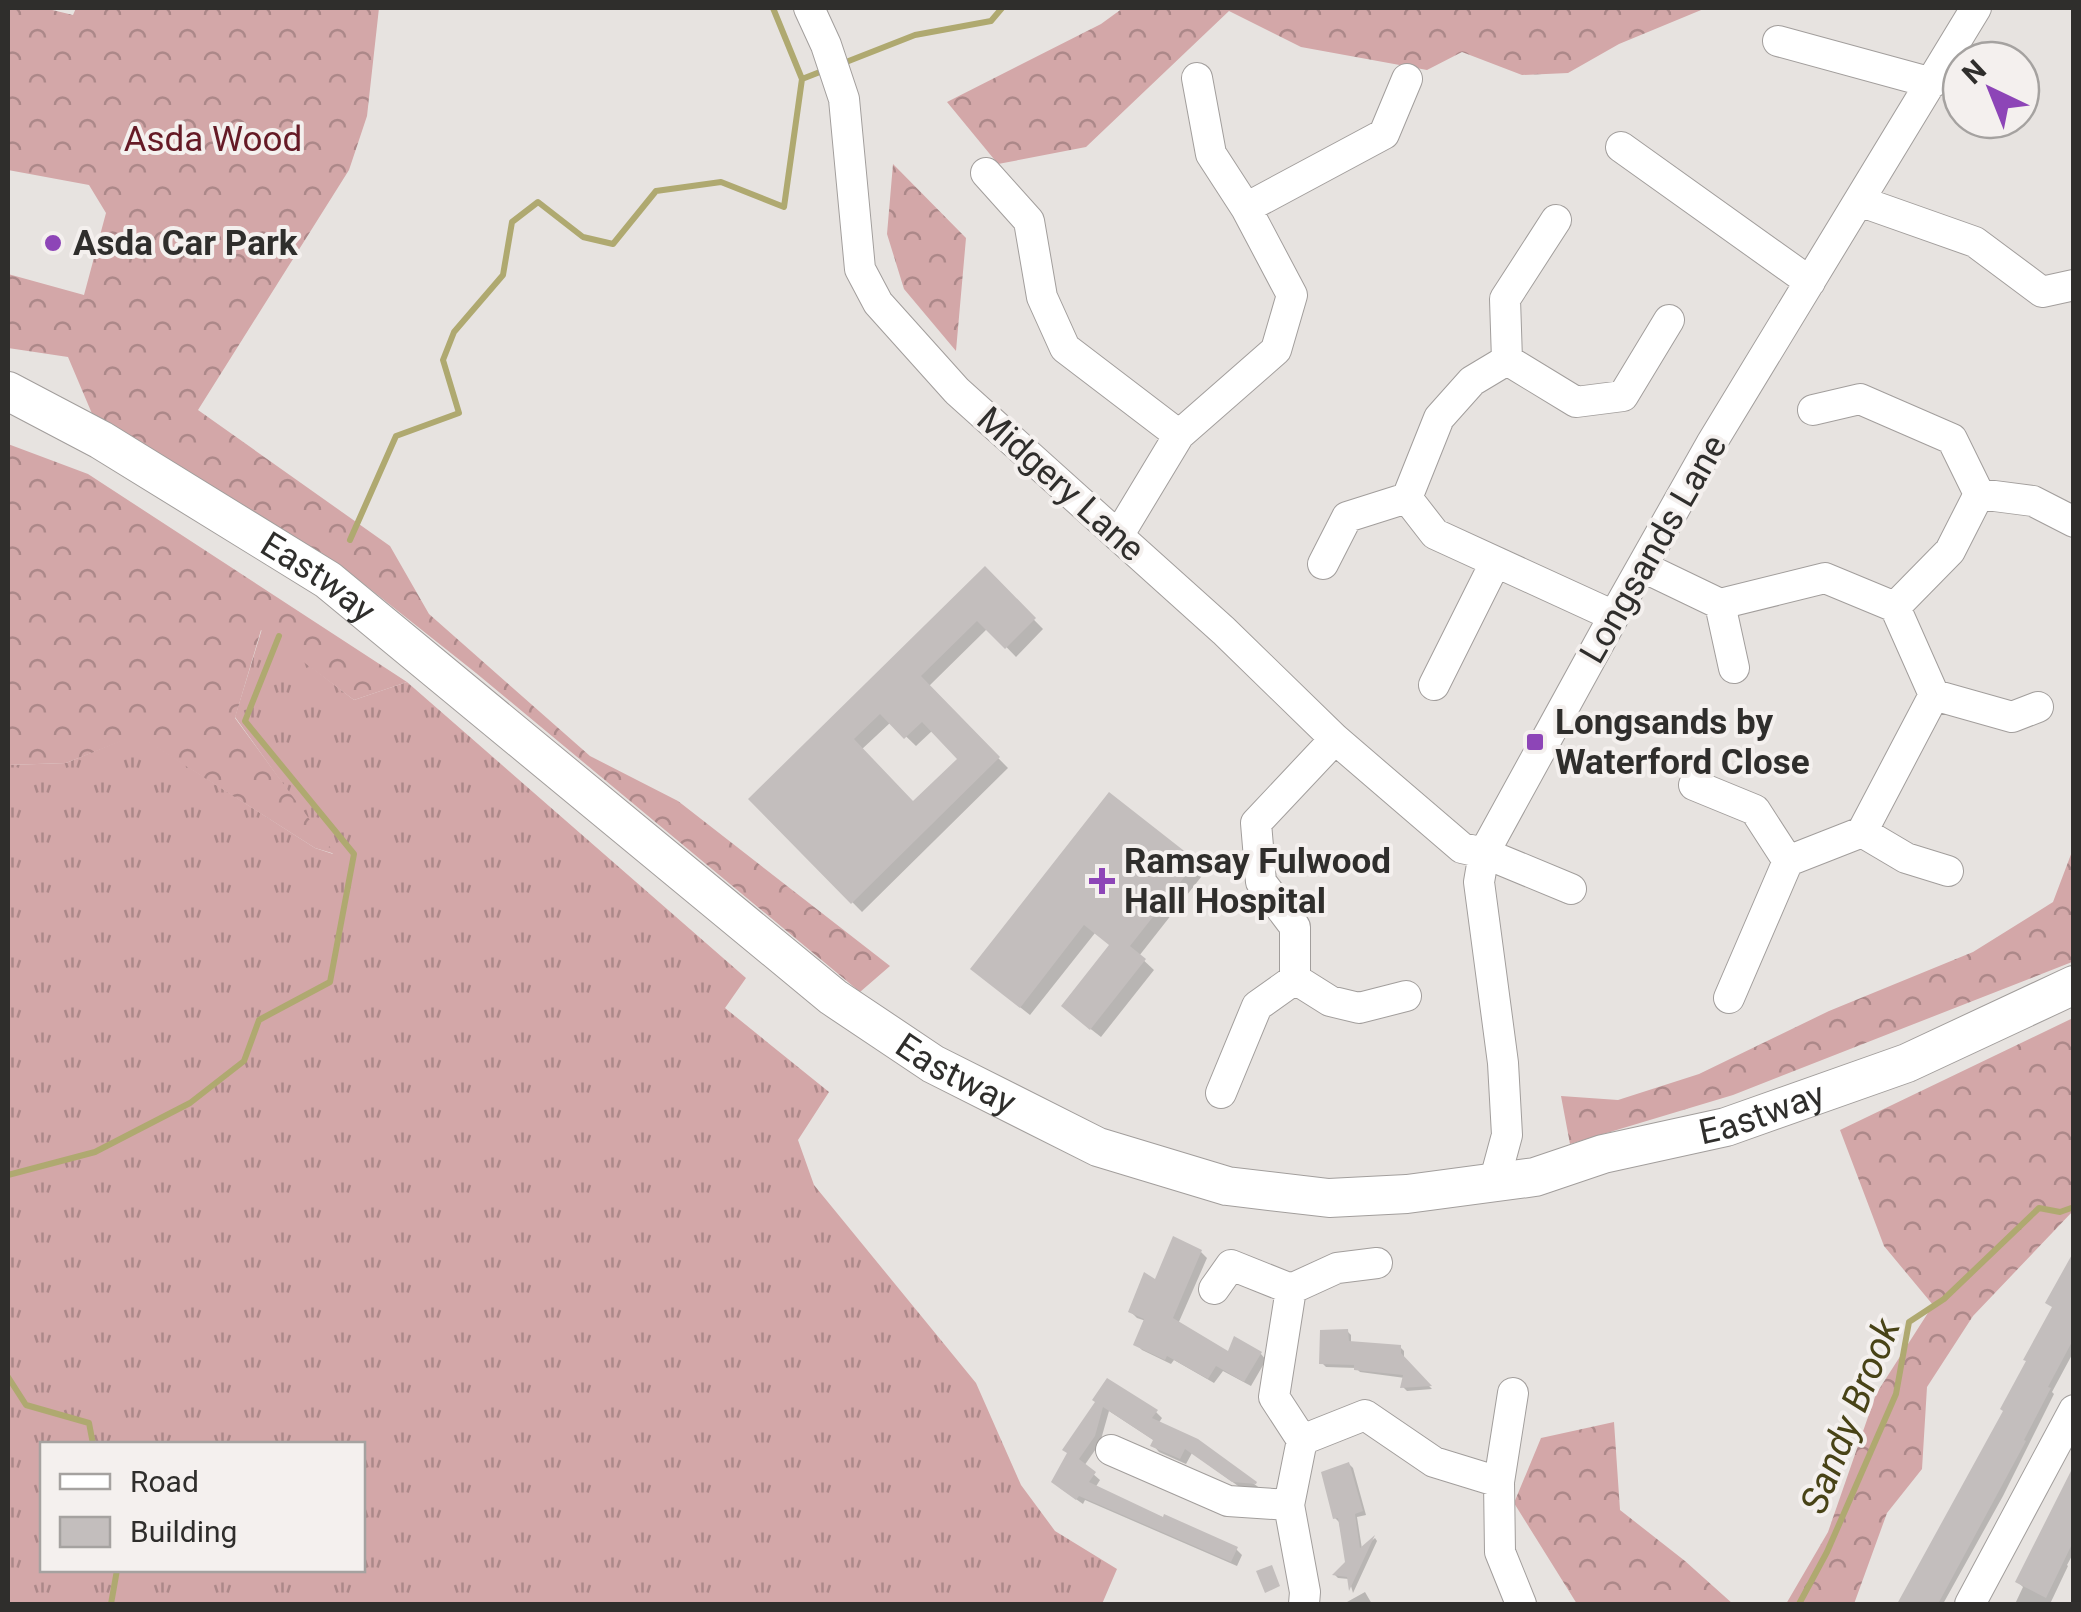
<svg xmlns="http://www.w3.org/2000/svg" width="2081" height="1612" font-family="Roboto,sans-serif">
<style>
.grass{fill:url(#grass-tufts);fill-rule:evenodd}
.forest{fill:url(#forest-crowns)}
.shadow{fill:#0003;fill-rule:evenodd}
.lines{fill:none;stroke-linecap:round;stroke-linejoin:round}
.stream{stroke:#afa970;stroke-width:6}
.building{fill:#c3bebd;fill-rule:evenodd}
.minor-casing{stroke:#a29e9c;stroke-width:32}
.major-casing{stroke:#a29e9c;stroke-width:40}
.minor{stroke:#fff;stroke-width:30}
.major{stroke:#fff;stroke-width:38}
.poi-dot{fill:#8d45b7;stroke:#f4f0ee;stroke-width:4}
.labels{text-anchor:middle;stroke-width:8;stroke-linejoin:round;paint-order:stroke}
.park-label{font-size:35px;fill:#651a26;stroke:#f4f0ee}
.poi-label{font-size:35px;font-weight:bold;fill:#2f2e2c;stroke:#f4f0ee;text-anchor:start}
.street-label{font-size:35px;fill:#2f2e2c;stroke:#f4f0ee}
.water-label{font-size:38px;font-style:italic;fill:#484316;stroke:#f4f0ee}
</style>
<defs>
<pattern id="grass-tufts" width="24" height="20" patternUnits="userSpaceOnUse" patternTransform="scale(2.5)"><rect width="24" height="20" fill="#d3a7a8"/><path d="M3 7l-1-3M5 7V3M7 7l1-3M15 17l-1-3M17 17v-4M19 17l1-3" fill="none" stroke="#ac8889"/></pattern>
<pattern id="forest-crowns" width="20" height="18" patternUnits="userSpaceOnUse" patternTransform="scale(2.5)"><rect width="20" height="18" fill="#d3a7a8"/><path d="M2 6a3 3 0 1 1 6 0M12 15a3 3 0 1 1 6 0" fill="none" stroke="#ac8889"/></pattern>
</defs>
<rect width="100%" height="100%" fill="#e7e3e0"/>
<path class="grass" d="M262 629 354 700 407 682 746 978 725 1008 829 1092 798 1140 814 1185 976 1383 1021 1485 1055 1531 1117 1569 1102 1604H8V765L66 763 137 734 315 848 333 854 235 717ZM42 1444H362V1570H42Z"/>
<path class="forest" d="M9 8H44L73 15 76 8H379L367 116 349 170 198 410 390 546 429 614 590 756 678 801 890 966 860 992 476 673 350 573 93 416 68 357 8 348V274L84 295 106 213 89 185 8 170Z
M1123 8H1706L1619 44 1568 73 1522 75 1462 52 1427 70 1301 47 1229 11 1086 147 998 164 947 102 1101 24Z
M893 164 966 238 956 351 904 289 887 234Z
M8 444 88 474 407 682 354 700 261 630 235 718 335 854 315 848 137 735 66 763 8 765Z
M2073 849 2074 960 2072 962 1733 1095 1570 1144 1561 1096 1618 1100 1699 1074 1829 1011 1973 952 2053 902Z
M2073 1018V1211L1973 1316 1927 1387 1922 1469 1887 1513 1854 1604H1786L1828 1532 1876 1394 1933 1305 1884 1246 1840 1130Z
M1614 1422 1620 1510 1685 1561 1733 1604H1577L1514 1503 1541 1438Z"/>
<path class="shadow" d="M985 570 1043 629 1016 657 988 628 928 687 1008 768 862 912 751 799ZM891 722 916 746 933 730 961 759 914 805 861 750Z
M1195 863 1205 872 1139 956 1154 970 1101 1037 1074 1016 1112 946 1095 933 1030 1015 983 978Z
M1201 1252 1207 1258 1178 1324 1229 1355 1261 1354 1266 1360 1251 1386 1223 1371 1214 1383 1174 1360 1171 1364 1142 1350 1136 1344 1146 1321 1137 1318 1131 1312 1156 1283Z
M2074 1276V1333L2070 1339 2074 1341V1351L2052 1392 2054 1394 2003 1496 1943 1604H1900L2005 1411Z
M1347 1331 1351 1335V1344L1400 1347 1404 1351V1360L1432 1389 1407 1391 1403 1387 1405 1378 1360 1372 1356 1368 1326 1367 1322 1363Z
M1098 1402 1156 1412 1162 1418 1158 1424 1197 1442 1261 1489 1241 1488 1192 1453 1186 1464 1159 1452 1153 1445 1155 1441 1109 1411 1100 1443 1084 1466 1100 1480 1095 1488 1236 1549 1242 1555 1237 1566 1085 1500 1083 1504 1060 1488Z
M1349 1464 1353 1468 1366 1515 1357 1517 1362 1549 1375 1538 1377 1541 1353 1593 1349 1579 1338 1578 1335 1575 1347 1563 1339 1522 1335 1518Z
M2074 1470V1552L2067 1565 2068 1566 2050 1604H2015L2023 1587 2018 1582Z
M1365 1592 1372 1604H1348L1347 1602Z"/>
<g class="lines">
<path class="stream" d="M773 8 802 79
M841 64 915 35 991 21 1002 8
M350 540 396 436 459 413 443 360 454 332 503 275 512 222 538 202 583 237 613 244 656 191 721 182 784 207 802 79 825 70
M8 1175 95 1152 190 1103 244 1061 259 1020 330 982 354 854 245 721 279 636
M8 1377 26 1405 89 1423 93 1444
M111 1604 117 1570
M1799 1604 1827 1552 1896 1394 1909 1322 1944 1299 2039 1208 2060 1212 2074 1207"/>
</g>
<path class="building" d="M985 566 1036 618 1005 649 977 621 921 676 1000 757 851 904 748 799ZM880 714 904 739 922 722 957 759 913 801 854 739Z
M1109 792 1197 861 1130 946 1146 959 1090 1030 1061 1006 1109 945 1084 925 1020 1008 970 969Z
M1173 1236 1202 1250 1173 1318 1228 1351 1234 1336 1262 1352 1244 1382 1216 1366 1208 1379 1167 1356 1165 1360 1133 1345 1144 1319 1128 1312 1144 1272 1155 1279Z
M2074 1251 2073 1340 2048 1387 2051 1388 2024 1440 2026 1441 1938 1604H1897L2003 1411 2000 1409 2026 1361 2023 1360 2052 1307 2045 1303Z
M1348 1329 1349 1341 1401 1345V1353L1432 1386 1400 1388 1403 1375 1354 1370V1365L1319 1364 1320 1330Z
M1107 1378 1158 1410 1152 1418 1198 1439 1257 1482 1256 1484 1232 1482 1185 1449 1180 1459 1150 1446 1153 1440 1103 1407 1095 1436 1079 1459 1096 1472 1089 1482 1163 1517 1164 1514 1238 1547 1231 1562 1079 1496 1076 1500 1051 1482 1067 1453 1062 1450 1095 1402 1092 1400Z
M1349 1462 1363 1511 1355 1514 1360 1548 1375 1535 1349 1591 1347 1577 1332 1575 1345 1562 1338 1518 1333 1519 1321 1472Z
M2074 1465V1540L2046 1598 2015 1582Z
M1272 1565 1280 1586 1265 1593 1256 1571Z"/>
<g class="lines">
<g class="minor-casing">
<path id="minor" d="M809 8 826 45 844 99 860 269 878 303 957 391 1224 631 1335 739 1462 848 1484 853 1571 889
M1778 41 1932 83
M1621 147 1810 282
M986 173 1029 221 1042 297 1065 348 1179 435
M1859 201 1975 242 2042 292 2074 285
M1246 208 1384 134 1407 79
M1507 360 1472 381 1439 418 1407 498 1435 534 1614 616
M1507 360 1576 402 1623 396 1669 320
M1507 360 1505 299 1556 220
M1813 410 1860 399 1952 439 1979 494 1950 551 1895 607
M1979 494 2033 501 2074 522
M1118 536 1179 435 1276 350 1292 295 1246 208 1211 154 1197 78
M1323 564 1347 517 1407 498
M1643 567 1720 604 1825 578 1895 607 1934 695 1862 832 1788 861 1729 998
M1720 604 1734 668
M1434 685 1495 563
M1934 695 2012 717 2038 707
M1694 785 1755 810 1788 861
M1862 832 1906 858 1948 871
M1295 979 1330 1001 1359 1008 1406 996
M1221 1093 1257 1006 1295 979V927L1261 882 1256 823 1335 739
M1494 1183 1507 1135 1503 1063 1479 882 1484 853 1614 616 1711 444 1976 8
M1214 1289 1231 1265 1291 1289
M1513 1393 1499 1482 1500 1552 1521 1604
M1302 1440 1274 1397 1291 1289 1337 1268 1377 1263
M1111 1450 1228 1501 1289 1505
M1304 1604 1305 1592 1289 1505 1302 1440 1365 1415 1434 1462 1499 1482
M1970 1604 2074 1410"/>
</g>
<g class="major-casing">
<g id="major">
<path id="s1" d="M8 391 101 440 328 580 833 997 933 1064 1098 1147 1227 1186 1329 1198 1407 1194 1535 1177 1603 1154 1726 1127 1907 1063 2074 985"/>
</g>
</g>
<use href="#minor" class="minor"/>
<use href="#major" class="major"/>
</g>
<g class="poi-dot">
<circle cx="53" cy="243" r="10"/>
<rect x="1525" y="732" width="20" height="20" rx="5"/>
<path d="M1097 866h10v10h10v10h-10v10h-10v-10h-10v-10h10z"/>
</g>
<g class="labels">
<g class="park-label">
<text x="213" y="151">Asda Wood</text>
</g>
<g class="poi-label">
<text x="73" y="255">Asda Car Park</text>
<text x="1555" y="734">Longsands by<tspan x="1555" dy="40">Waterford Close</tspan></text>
<text x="1124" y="873">Ramsay Fulwood<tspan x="1124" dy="40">Hall Hospital</tspan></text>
</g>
<g class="street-label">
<text transform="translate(1061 484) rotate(42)" y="12">Midgery Lane</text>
<text transform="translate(1653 549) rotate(-60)" y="12">Longsands Lane</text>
<text dy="12" stroke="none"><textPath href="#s1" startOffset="362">Eastway</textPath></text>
<text dy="12" stroke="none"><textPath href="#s1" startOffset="1172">Eastway</textPath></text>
<text dy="12" stroke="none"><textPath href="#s1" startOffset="2012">Eastway</textPath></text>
</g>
<g class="water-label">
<text transform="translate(1850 1416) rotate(-68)" y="13">Sandy Brook</text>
</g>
</g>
<rect width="2081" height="1612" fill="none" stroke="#2f2e2c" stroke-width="20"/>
<rect x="40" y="1442" width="325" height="130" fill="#f4f0ee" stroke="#a5a2a0" stroke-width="2.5"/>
<rect x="60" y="1474" width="50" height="15" fill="#ffffff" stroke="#a5a2a0" stroke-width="2.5"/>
<text x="130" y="1492" font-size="30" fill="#2f2e2c">Road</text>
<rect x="60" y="1517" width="50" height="30" fill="#c3bebd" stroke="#a5a2a0" stroke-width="2.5"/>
<text x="130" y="1542" font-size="30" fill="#2f2e2c">Building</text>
<g transform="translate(1991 90) rotate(317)"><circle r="48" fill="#f4f0ee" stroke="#a5a2a0" stroke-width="2.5"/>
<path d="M0-8L18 38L0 25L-18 38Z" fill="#8d45b7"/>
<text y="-15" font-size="28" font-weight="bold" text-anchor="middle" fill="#2f2e2c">N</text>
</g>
</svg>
